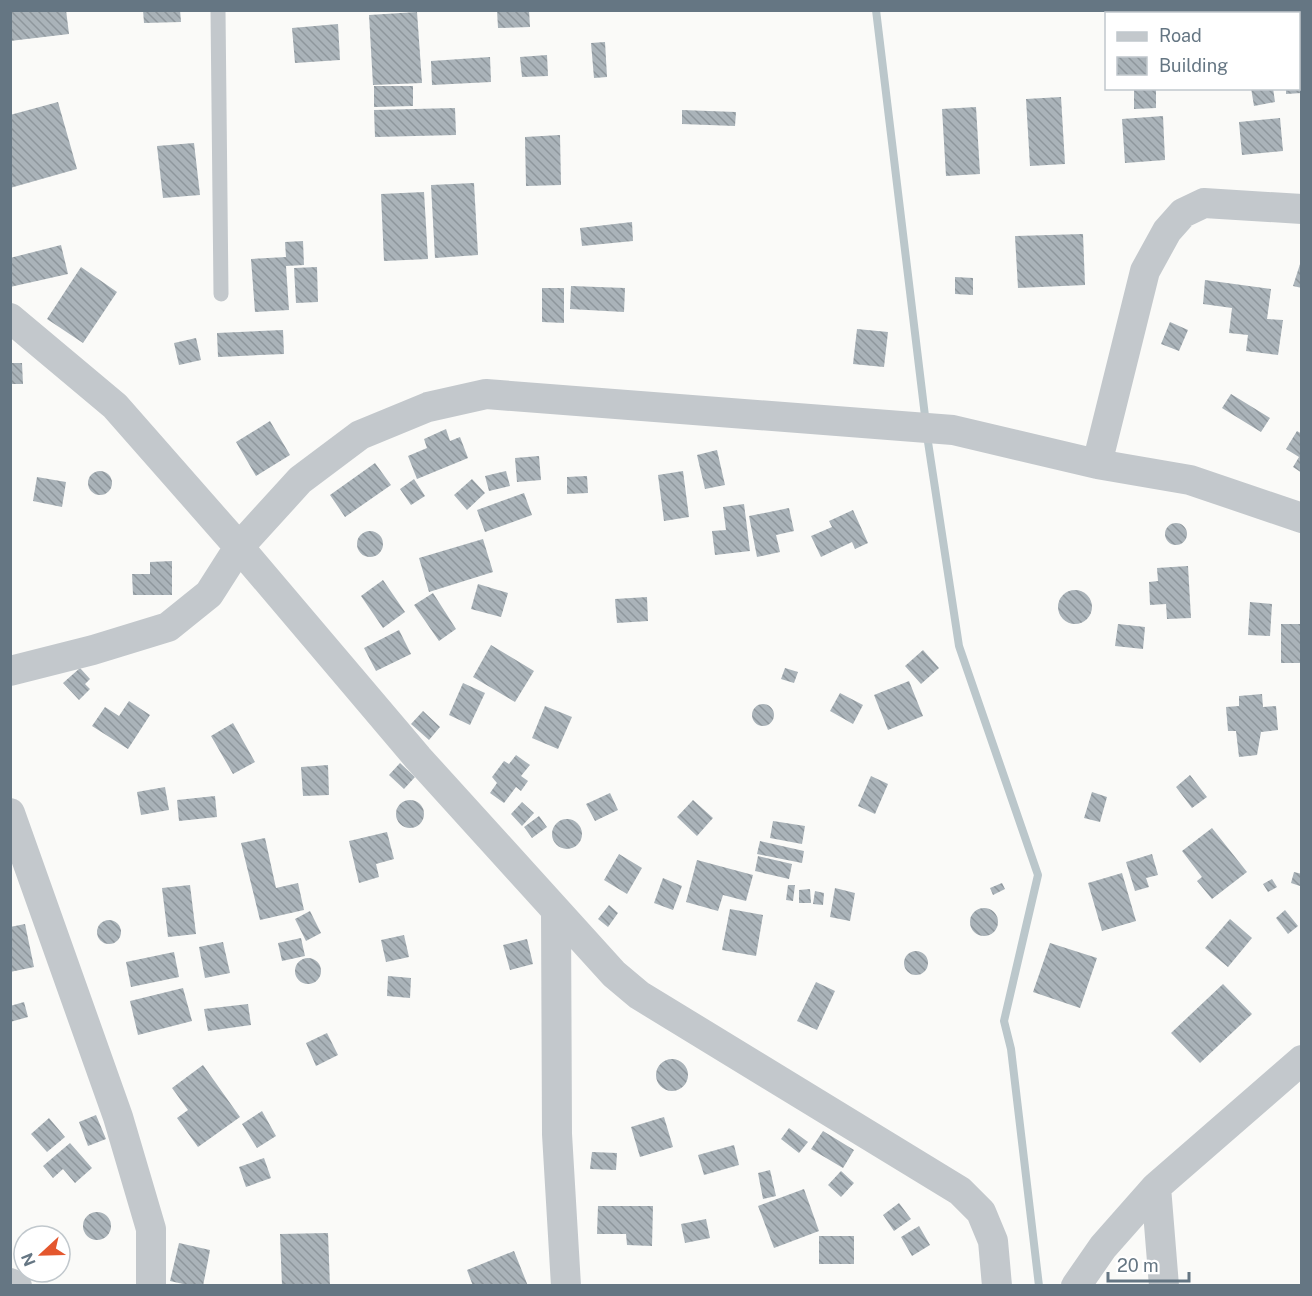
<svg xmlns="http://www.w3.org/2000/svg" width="1312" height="1296" font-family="'Public Sans',sans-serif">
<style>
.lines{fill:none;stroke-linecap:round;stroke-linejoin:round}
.stream{stroke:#bbc7cb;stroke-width:8}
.building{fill:url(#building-back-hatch)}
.lane{stroke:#c3c8cc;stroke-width:15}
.street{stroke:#c3c8cc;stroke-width:30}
</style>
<defs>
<pattern id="building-back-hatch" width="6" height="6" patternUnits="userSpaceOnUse" patternTransform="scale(1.5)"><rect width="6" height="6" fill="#aab3b9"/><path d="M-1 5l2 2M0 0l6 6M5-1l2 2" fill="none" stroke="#8e969c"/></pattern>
</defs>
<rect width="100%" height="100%" fill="#fafaf8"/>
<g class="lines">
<path class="stream" d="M876 10 925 416
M928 442 959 646 1038 875 1004 1021 1011 1049 1039 1286"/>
</g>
<path class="building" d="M10 10H66L69 34 10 41Z
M143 10H180L181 22 144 23Z
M497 10H529L530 27 498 28Z
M417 12 422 83 373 85 369 15Z
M338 24 340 60 295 63 292 28Z
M605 42 607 77 594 78 591 43Z
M547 55 548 76 522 77 520 57Z
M490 57 491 82 432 85 431 61Z
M1301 66 1302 93 1286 94V88H1298V67Z
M374 86H413V106L374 107Z
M1156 88V108L1134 109V89Z
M1251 88H1273L1275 102 1254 106Z
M1061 97 1065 164 1030 166 1026 99Z
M58 102 77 169 10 188V115Z
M976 107 980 174 946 176 942 109Z
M455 108 456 135 375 137 374 110Z
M682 110 736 112 735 126 682 124Z
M1163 116 1165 160 1125 163 1122 119Z
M1280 118 1283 151 1242 155 1239 122Z
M560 135 561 185 526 186 525 137Z
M194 143 200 195 163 198 157 146Z
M474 183 478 255 435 258 431 185Z
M424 192 428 259 384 261 381 194Z
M632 222 633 241 582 246 580 228Z
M1083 234 1085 285 1018 288 1015 236Z
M303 241 304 265 286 266 289 310 255 312 251 259 286 257 285 242Z
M61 245 68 274 10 287V258Z
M1301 261H1302V288L1293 286Z
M81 267 117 292 83 343 47 319Z
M317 267 318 302 296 303 294 268Z
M955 277 973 278V295L955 294Z
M1205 280 1271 289 1267 319 1283 320 1278 355 1246 351 1248 335 1229 333 1232 308 1203 304Z
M571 286 625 288 624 312 570 309Z
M542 288H564V323L542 322Z
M1170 322 1188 330 1179 351 1161 344Z
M857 329 888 332 884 367 853 364Z
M283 330 284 354 218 357 217 333Z
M196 338 201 360 179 365 174 343Z
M10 363H22L23 384H10Z
M1231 394 1270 418 1261 432 1222 408Z
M270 421 290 455 256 476 236 442Z
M446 429 450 441 460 437 468 458 417 479 408 456 427 448 424 439Z
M1297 431 1302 434V473L1293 467 1299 457 1286 449Z
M717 450 725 485 705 489 697 455Z
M539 456 541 480 517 482 515 458Z
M375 463 391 485 345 517 330 495Z
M506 471 510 486 489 491 485 476Z
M683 471 689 517 664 521 658 475Z
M88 483a12 12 0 1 1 24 0a12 12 0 1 1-24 0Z
M587 476 588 493 567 494V477Z
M37 477 66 482 62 507 33 501Z
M414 479 425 496 411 505 400 489Z
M472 479 485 493 467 510 454 495Z
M524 493 532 515 485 532 477 510Z
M744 504 750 551 715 555 712 531 726 530 723 507Z
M789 508 794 531 776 535 780 552 757 557 749 516Z
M853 510 868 543 855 549 852 542 821 557 811 536 832 527 829 521Z
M1165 534a11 11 0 1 1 22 0a11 11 0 1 1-22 0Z
M357 544a13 13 0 1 1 26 0a13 13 0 1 1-26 0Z
M483 539 493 572 429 592 419 558Z
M172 561V595H133L132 574H150V562Z
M1188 566 1191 618 1167 619 1166 604 1150 605 1149 582 1158 581 1157 568Z
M383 580 405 612 383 628 361 596Z
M478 584 508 593 501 617 471 609Z
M1058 607a17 17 0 1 1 34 0a17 17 0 1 1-34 0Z
M433 593 456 629 439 641 414 605Z
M647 597 648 621 617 623 615 599Z
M1250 602 1272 604 1270 636 1248 635Z
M1118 624 1145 627 1143 649 1115 646Z
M1281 624H1302V663H1281Z
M399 630 411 654 376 671 364 648Z
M491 645 534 671 515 702 473 677Z
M923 650 939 668 921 684 905 666Z
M80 668 90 679 85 684 90 689 79 700 63 683Z
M785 668 798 672 794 683 781 679Z
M909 681 923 716 888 730 874 695Z
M463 683 485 693 470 725 449 715Z
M840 693 863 705 853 724 830 711Z
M1262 694 1263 707 1276 706 1278 730 1261 732 1257 755 1239 757 1236 731H1228L1226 707 1239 706V696Z
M129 701 150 715 128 749 92 726 105 707 119 716Z
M752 715a11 11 0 1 1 22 0a11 11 0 1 1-22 0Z
M545 706 572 717 558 749 532 738Z
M423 711 440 727 429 740 411 724Z
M233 723 255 762 233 774 211 736Z
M516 755 530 765 521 776 528 781 521 791 516 787 504 803 490 793 497 783 492 777 504 761 509 764Z
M400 763 415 777 404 789 389 775Z
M328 765 329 795 303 796 301 767Z
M1190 775 1207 797 1192 808 1176 787Z
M871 776 888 784 875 814 858 806Z
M165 787 169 810 141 815 137 792Z
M1092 792 1107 797 1100 822 1084 818Z
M610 793 618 810 595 821 586 804Z
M215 796 217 817 179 821 177 800Z
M693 800 713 818 697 836 677 817Z
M396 814a14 14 0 1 1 28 0a14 14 0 1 1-28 0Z
M522 802 534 813 522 826 511 814Z
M539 816 547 827 532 838 524 827Z
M552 834a15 15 0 1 1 30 0a15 15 0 1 1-30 0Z
M773 821 805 826 802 844 770 838Z
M1212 828 1247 872 1212 899 1197 881 1202 877 1182 851Z
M387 832 394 859 376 864 379 877 359 883 349 841Z
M265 838 276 888 298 883 304 910 260 920 241 843Z
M760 841 804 851 802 863 757 854Z
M619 854 642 868 627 894 604 880Z
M1152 854 1158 875 1146 878 1149 887 1135 891 1126 862Z
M758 856 792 864 789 879 755 871Z
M697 860 753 875 746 901 723 895 718 911 686 902Z
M1294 872 1302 874 1300 886 1291 883Z
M1122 873 1136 921 1102 931 1088 883Z
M663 878 682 886 673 910 654 903Z
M1272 879 1277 887 1268 892 1263 884Z
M1002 883 1005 889 993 895 990 888Z
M190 885 196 934 168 937 162 888Z
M788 885H795L793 901 786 900Z
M835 888 855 893 850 921 830 917Z
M810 889 811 903H799V890Z
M815 891 824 893 823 905 813 904Z
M609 905 618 913 608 927 598 919Z
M970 922a14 14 0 1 1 28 0a14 14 0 1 1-28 0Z
M730 909 763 915 756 956 722 950Z
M1285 910 1298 926 1288 934 1276 918Z
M310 911 321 933 306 941 295 919Z
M1230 919 1252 938 1228 967 1205 948Z
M97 932a12 12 0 1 1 24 0a12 12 0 1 1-24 0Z
M25 924 34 967 10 972V927Z
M404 935 409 957 386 962 381 940Z
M301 938 305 956 282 961 278 943Z
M527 939 533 964 510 970 503 945Z
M223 942 230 973 205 978 199 947Z
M1050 943 1097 958 1080 1008 1033 992Z
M904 963a12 12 0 1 1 24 0a12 12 0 1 1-24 0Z
M174 952 179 977 131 987 126 962Z
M295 971a13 13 0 1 1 26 0a13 13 0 1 1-26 0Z
M388 976 411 978 410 998 387 996Z
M816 982 835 991 817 1030 797 1021Z
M1223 984 1252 1014 1200 1063 1171 1033Z
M183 988 192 1021 138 1035 130 1001Z
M24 1002 28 1017 10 1022V1006Z
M248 1004 251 1025 208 1031 204 1009Z
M327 1033 338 1055 316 1066 306 1043Z
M656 1075a16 16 0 1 1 32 0a16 16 0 1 1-32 0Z
M203 1065 240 1117 198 1147 177 1118 188 1110 172 1088Z
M262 1111 276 1136 257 1148 242 1124Z
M96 1115 106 1139 88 1146 79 1122Z
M664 1117 673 1147 640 1157 631 1127Z
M49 1118 65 1137 47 1152 31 1134Z
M789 1128 808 1142 799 1153 781 1139Z
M823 1131 854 1150 843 1168 811 1149Z
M70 1143 92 1168 75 1183 63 1169 53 1178 43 1166Z
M734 1145 739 1165 704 1175 698 1155Z
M592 1152 617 1153 616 1170 590 1169Z
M264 1158 271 1178 246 1187 239 1167Z
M770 1170 776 1196 763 1199 758 1173Z
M841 1171 854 1183 841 1197 828 1185Z
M804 1189 819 1231 774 1248 758 1206Z
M899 1203 911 1219 894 1231 883 1215Z
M598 1206H653L652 1246 627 1245 626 1234H597Z
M83 1226a14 14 0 1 1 28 0a14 14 0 1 1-28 0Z
M706 1219 710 1238 685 1243 681 1224Z
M919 1226 930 1245 912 1256 901 1237Z
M328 1233 330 1286H282L280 1234Z
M819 1236H854V1264H819Z
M179 1243 210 1250 203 1286H192L170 1281Z
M514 1251 528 1286H473L467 1270Z"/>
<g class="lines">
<path class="lane" d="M218 10 221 294"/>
<path class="street" d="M10 318 115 406 239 547 418 758 614 974 639 995 960 1191 981 1212 993 1241 997 1286
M1097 464 1145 271 1167 231 1183 213 1204 203 1302 209
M10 671 93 650 168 627 209 594 239 547 300 480 360 435 428 407 486 394 953 430 1097 464 1190 480 1302 518
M10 813 118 1117 151 1229V1286
M556 911 557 1134 566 1286
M1156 1187 1164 1286
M10 1283 17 1286
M1076 1286 1103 1247 1156 1187 1302 1060"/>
</g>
<rect width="1312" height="1296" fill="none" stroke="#657683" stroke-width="24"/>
<rect x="1105" y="12" width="195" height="78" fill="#ffffff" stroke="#c1c8cd" stroke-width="1.5"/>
<rect x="1117" y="32" width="30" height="9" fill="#c3c8cc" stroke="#c1c8cd" stroke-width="1.5"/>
<text x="1159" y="42" font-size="18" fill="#657683">Road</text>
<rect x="1117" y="57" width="30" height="18" fill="url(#building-back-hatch)" stroke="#c1c8cd" stroke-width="1.5"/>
<text x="1159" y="72" font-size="18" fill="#657683">Building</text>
<g transform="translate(42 1254) rotate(248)"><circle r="28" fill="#ffffff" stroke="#c1c8cd" stroke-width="1.5"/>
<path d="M0-4.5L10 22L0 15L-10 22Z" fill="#e4572e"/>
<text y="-9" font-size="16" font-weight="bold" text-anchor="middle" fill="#657683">N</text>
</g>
<path d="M1108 1272v9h81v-9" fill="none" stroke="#657683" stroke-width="3"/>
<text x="1117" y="1272" font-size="18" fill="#657683" stroke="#ffffff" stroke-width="4.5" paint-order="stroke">20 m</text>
</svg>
